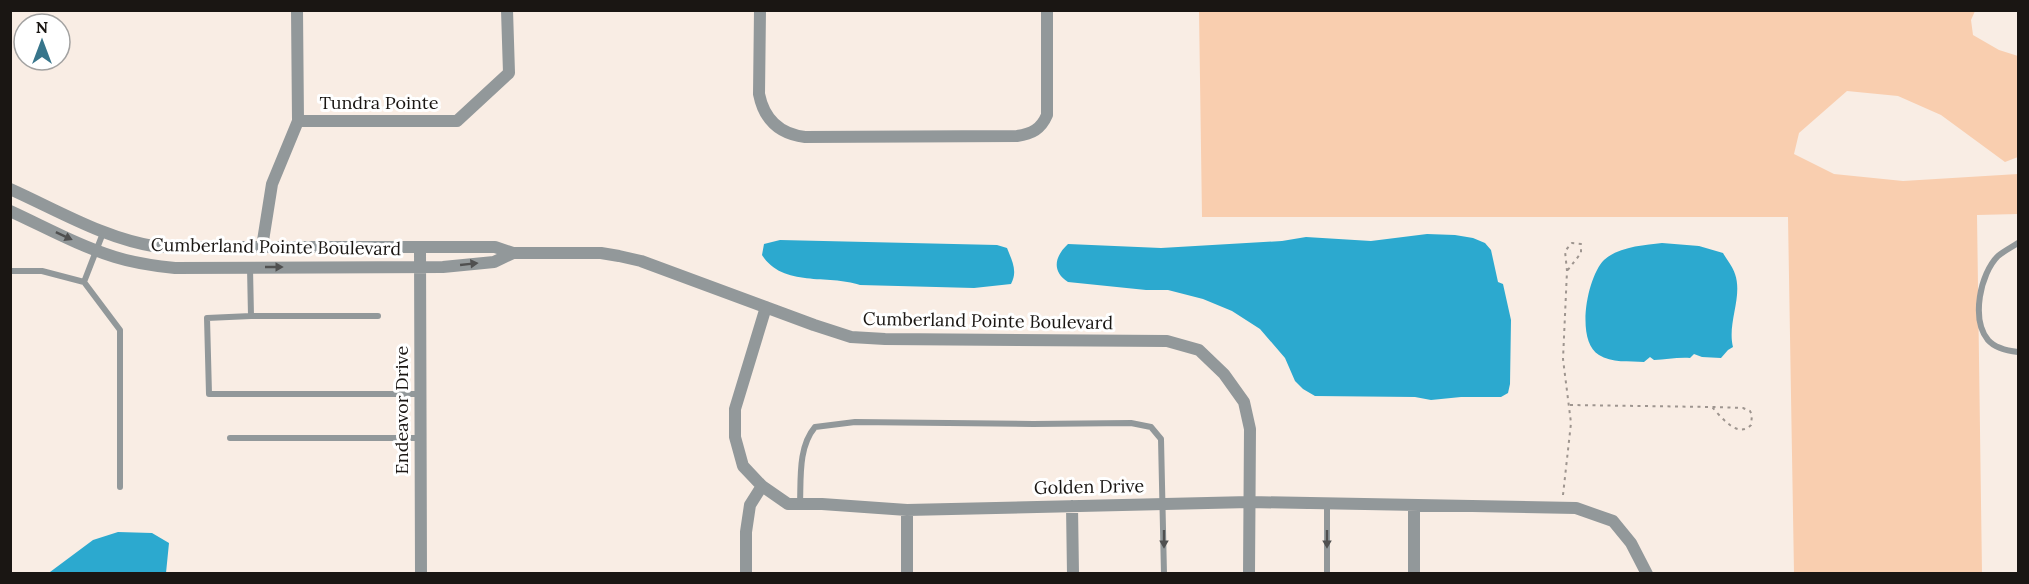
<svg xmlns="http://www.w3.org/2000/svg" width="2029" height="584" font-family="Lora,serif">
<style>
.green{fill:#f9ceaf}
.water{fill:#2ca9cf}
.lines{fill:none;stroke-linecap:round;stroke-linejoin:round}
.path{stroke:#9e958f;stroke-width:2;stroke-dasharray:3 4.5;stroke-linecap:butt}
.service{stroke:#92989a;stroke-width:6}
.minor{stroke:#92989a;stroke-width:12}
.oneway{fill:#505050}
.labels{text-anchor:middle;stroke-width:6;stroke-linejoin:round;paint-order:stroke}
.street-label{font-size:18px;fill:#1a1613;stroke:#fff}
</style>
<rect width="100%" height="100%" fill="#f9ede4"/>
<path class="green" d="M1199 11H1975L1971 20 1973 35 1999 50 2018 56V157L2005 162 1941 115 1898 96 1847 91 1799 133 1794 154 1834 174 1903 181 2018 174V214L1977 215 1982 573H1794L1788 217H1202Z"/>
<path class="water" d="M1427 234 1455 235 1473 238 1485 243 1491 250 1498 282 1503 284 1511 320 1510 384 1508 393 1501 397H1461L1431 400 1415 397 1315 396 1303 389 1295 381 1285 358 1260 329 1232 311 1203 299 1168 290H1146L1068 282C1051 271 1055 256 1068 244L1161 248 1282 241 1306 237 1371 241Z
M780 240 997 245 1007 248C1012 261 1018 271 1011 284L974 288 860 285C828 274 783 288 762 255L764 244Z
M1662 243 1699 246 1723 253C1727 260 1733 267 1735 274 1743 297 1727 323 1733 347L1728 350 1721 358 1702 357 1694 354 1690 358C1677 357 1666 360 1654 360L1650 357 1644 362C1630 361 1611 363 1599 355 1575 341 1587 277 1604 260 1618 247 1644 245 1662 243Z
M118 532 152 533 169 543 166 573H43L50 572 93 540Z"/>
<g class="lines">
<path class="path" d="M1570 405 1712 407 1743 408 1750 411 1752 415 1751 425C1738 439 1721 417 1712 407
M1563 495 1571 423 1563 359 1567 271 1565 251 1572 243 1581 244V253L1567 271"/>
<path class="service" d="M103 233 84 282 120 330V487
M2018 243C2012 247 2004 251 1998 256 1980 274 1971 319 1988 340 1995 348 2009 351 2018 352
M250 268 251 316 207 318 209 394H420
M10 271H42L84 282
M251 316H378
M230 438H420
M800 504C801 479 798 447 815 427L855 422 1033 424 1131 423 1151 427 1161 439 1164 574
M1327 504V574"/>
<path class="minor" d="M297 10 298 121
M760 10 759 94C764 119 779 134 805 137L1017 136C1032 134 1041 129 1047 115V10
M10 189C59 211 105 239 158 247H495L513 253H601L619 256 641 261 814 325 851 337 885 339 1167 341 1199 350 1224 374 1244 402 1250 429 1249 574
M10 211C45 227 79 246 115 257 134 263 155 266 175 268L443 267 494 262 513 253
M262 247 272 184 298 121H457L509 73 507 10
M420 247 421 574
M766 307 735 409V437L743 466 762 486 788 504H822L907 510 1250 502 1576 508 1613 521 1631 543 1647 574
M1072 506 1073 574
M1414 506V574
M907 510V574
M746 574V532L750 505 762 486"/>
</g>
<defs><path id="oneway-solid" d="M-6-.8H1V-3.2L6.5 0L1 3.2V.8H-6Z" transform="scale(1.5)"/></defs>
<g class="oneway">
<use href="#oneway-solid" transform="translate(64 236) rotate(25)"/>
<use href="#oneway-solid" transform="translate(469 264) rotate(-6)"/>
<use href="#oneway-solid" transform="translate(274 267)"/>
<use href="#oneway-solid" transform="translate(1164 539) rotate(90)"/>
<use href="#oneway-solid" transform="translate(1327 539) rotate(90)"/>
</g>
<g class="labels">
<g class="street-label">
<text x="379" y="109">Tundra Pointe</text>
<text transform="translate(276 247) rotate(1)" y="6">Cumberland Pointe Boulevard</text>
<text transform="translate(988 321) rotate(1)" y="6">Cumberland Pointe Boulevard</text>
<text transform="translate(402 410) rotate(-90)" y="6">Endeavor Drive</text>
<text transform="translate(1089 487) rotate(-1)" y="6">Golden Drive</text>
</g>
</g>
<rect width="2029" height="584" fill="none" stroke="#1a1613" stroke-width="24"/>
<g transform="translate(42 42)"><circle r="28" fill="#ffffff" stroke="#a3a2a1" stroke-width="1.5"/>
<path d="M0-4.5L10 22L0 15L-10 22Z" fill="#37758b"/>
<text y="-9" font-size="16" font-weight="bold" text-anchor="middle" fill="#1a1613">N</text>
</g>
</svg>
